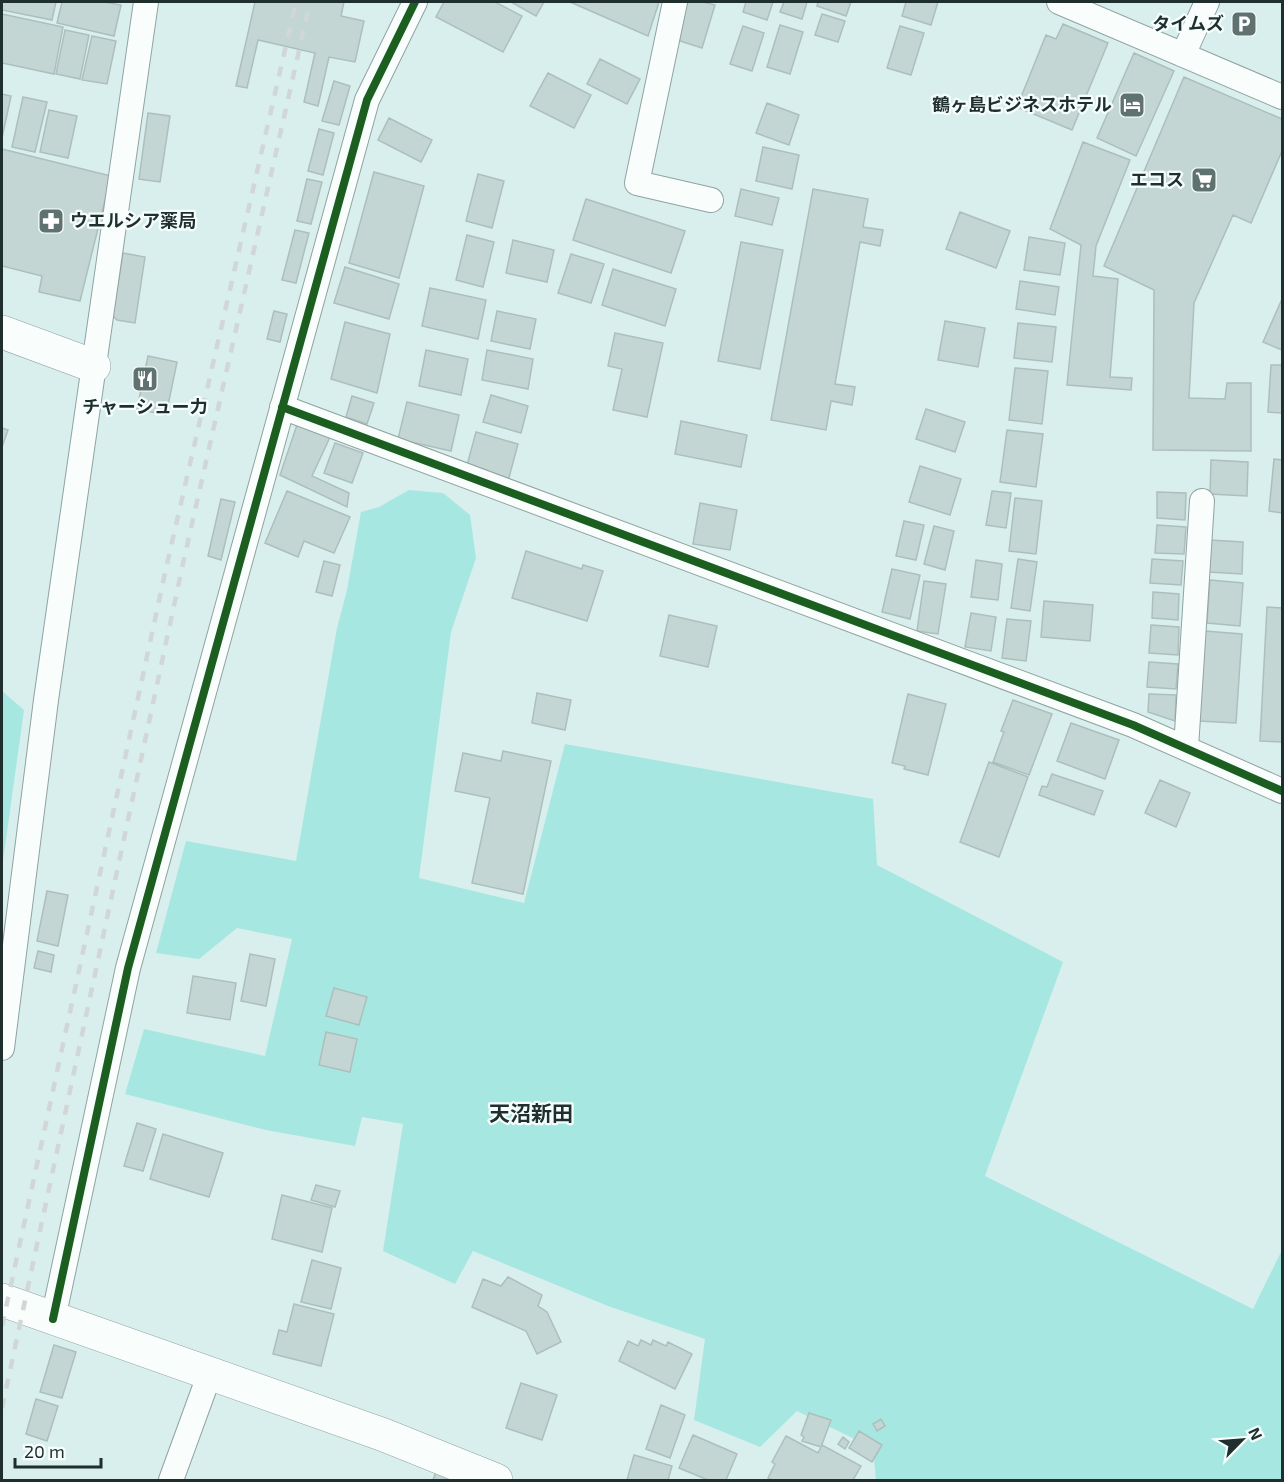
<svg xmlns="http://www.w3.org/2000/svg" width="1284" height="1482" font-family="'Exo 2','Noto Sans JP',sans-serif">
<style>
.green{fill:#a7e7e1}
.building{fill:#c3d6d4;stroke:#adbfbd;stroke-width:1.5}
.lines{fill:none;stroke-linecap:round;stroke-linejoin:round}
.street-casing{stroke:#90a3a1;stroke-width:26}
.secondary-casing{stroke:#90a3a1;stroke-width:34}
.street{stroke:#f9fdfc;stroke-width:24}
.secondary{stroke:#f9fdfc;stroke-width:33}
.rail{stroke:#d0d7d6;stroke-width:4.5;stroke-dasharray:10 10;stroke-linecap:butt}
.cycleway-casing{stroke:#f6fefd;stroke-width:11}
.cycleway{stroke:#1b5e20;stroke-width:8}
.labels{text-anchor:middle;stroke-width:4.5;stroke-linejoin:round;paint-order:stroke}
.poi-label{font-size:18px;font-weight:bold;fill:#1e2f2d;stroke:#f6fefd;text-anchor:end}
.quarter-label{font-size:21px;font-weight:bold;fill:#1e2f2d;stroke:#f6fefd}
</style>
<rect width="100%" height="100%" fill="#d8efed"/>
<path class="green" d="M409 490 443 493 470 515 476 558 451 632 419 878 524 903 565 744 873 799 877 865 1063 962 985 1176 1253 1309 1282 1250V1480H876L873 1448 797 1411 760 1447 694 1420 705 1339 608 1306 473 1251 455 1284 383 1251 403 1124 362 1117 355 1146 266 1130 125 1094 144 1029 265 1056 292 939 237 928 199 959 156 953 186 841 296 861 337 628 347 590 361 512 379 507Z
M2 691 24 710 2 868Z"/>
<path class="building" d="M2 2H56L52 20 2 10Z
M62 2H104L121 5 114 36 57 23Z
M255 2H344L341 16 364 21 355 62 329 57 318 106 304 102 315 53 258 40 247 88 236 86Z
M444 2H495L522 16 503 52 436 17Z
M511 2H544L536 16Z
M570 2H659L648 36Z
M686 2H703L715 5 702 48 674 39Z
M746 2H773L767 20 743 12Z
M784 2H807L802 19 780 12Z
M818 2H851L846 16 817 6Z
M906 2H938L931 25 902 16Z
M2 14 63 27 54 74 2 63Z
M822 14 845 21 838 42 815 35Z
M1063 24 1108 43 1072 130 1017 107 1046 35 1056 39Z
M780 25 803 32 790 74 767 67Z
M743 26 764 33 752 71 730 64Z
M900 26 924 33 911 75 887 68Z
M65 30 89 35 80 79 56 74Z
M92 36 116 41 107 84 82 80Z
M1134 53 1174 71 1136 156 1097 138Z
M600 59 640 79 627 104 587 84Z
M548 73 591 95 574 128 530 106Z
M1184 77 1282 119V151L1251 223 1233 215 1194 303 1189 398 1225 399 1227 383H1251V451L1153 450 1154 290 1104 266Z
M334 81 350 86 339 125 322 121Z
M2 94 11 96 2 138Z
M23 97 47 102 35 152 12 147Z
M767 103 799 115 789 145 756 133Z
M49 110 77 116 68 158 40 152Z
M148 113 170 116 160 182 139 179Z
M389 118 432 140 421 162 378 140Z
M319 129 334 133 323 175 308 171Z
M1083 142 1130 160 1096 246 1093 276 1118 279 1110 377 1132 378 1131 390 1067 385 1081 245 1050 229Z
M763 147 799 155 792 189 756 181Z
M2 149 111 176 80 301 39 292 42 276 2 266Z
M374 172 424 186 399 278 349 263Z
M478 174 504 181 492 228 466 221Z
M307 179 322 182 311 224 297 221Z
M741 189 779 198 772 225 735 216Z
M813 189 868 199 863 227 883 230 880 246 860 242 835 384 855 387 852 405 831 401 826 430 771 420Z
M586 199 685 231 671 273 573 240Z
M960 212 1010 231 996 268 946 249Z
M295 230 309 233 296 283 282 280Z
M467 235 494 242 483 287 456 280Z
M1029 237 1065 243 1060 275 1024 270Z
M513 240 554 250 547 282 506 273Z
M741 242 783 250 760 369 718 361Z
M123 253 145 257 135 323 117 320 113 316Z
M571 254 604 264 591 303 558 293Z
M345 267 399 284 389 319 334 303Z
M613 269 676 289 665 326 602 305Z
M1020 281 1059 287 1055 315 1016 309Z
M430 288 486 300 478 339 422 326Z
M1282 299V350L1263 342Z
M274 311 287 314 280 342 267 339Z
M497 311 536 319 530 349 491 341Z
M945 321 985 328 978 367 938 360Z
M345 322 390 334 377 393 331 379Z
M1018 323 1056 327 1052 362 1014 358Z
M615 333 663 343 647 417 613 410 622 369 608 366Z
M426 350 468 359 461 395 419 386Z
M487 350 533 359 528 389 482 380Z
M148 356 177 362 166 415 137 409Z
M1271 365H1282V413L1268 412Z
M1015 368 1048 371 1042 424 1009 420Z
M491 395 528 406 521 433 483 422Z
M352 396 374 403 367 424 346 417Z
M407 402 459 415 451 451 398 439Z
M926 409 965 422 955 452 916 439Z
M681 421 747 435 741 467 675 454Z
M298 422 331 435 312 476 349 493 347 507 280 475Z
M2 428 8 430 2 447Z
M1007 430 1043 434 1036 487 1000 482Z
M476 432 518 444 508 481 466 469Z
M335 443 363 453 352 483 324 473Z
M1274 459 1282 460V513L1269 511Z
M1211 460 1248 462 1247 496 1210 494Z
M920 466 961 479 950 515 909 502Z
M287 491 350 517 334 553 304 541 298 557 265 543Z
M992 491 1011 493 1006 528 986 525Z
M1157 492 1186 493 1185 520 1157 518Z
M1015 498 1042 501 1036 554 1009 551Z
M221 499 235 502 221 560 208 556Z
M700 503 737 510 730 550 693 544Z
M904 521 924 525 916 560 896 556Z
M1157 525 1186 527 1184 554 1155 553Z
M934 526 954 531 945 570 924 564Z
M1210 540 1243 542 1242 574 1209 572Z
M526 551 582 569 583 565 603 571 587 621 512 598Z
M1018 559 1037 562 1030 611 1011 608Z
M1152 559 1183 561 1181 585 1150 583Z
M976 560 1002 564 998 600 971 597Z
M324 561 340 565 332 596 316 592Z
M892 569 920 575 910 619 882 612Z
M1210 580 1243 583 1240 626 1207 623Z
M924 581 946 584 938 634 917 631Z
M1153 592 1179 594 1178 620 1152 618Z
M1044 601 1093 605 1090 641 1041 637Z
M1267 607 1282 608V742L1260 741Z
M971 613 996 617 991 651 965 647Z
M669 615 717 626 708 667 660 656Z
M1007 619 1031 621 1026 661 1002 658Z
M1151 625 1179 627 1178 655 1149 653Z
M1205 631 1242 634 1236 723 1199 721Z
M1149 662 1178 664 1176 689 1147 687Z
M537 693 571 700 565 730 532 723Z
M908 694 946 704 928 775 904 769 905 766 892 763Z
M1149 694 1176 695 1175 721 1148 712Z
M1013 700 1052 714 1029 775 993 762 1004 732 1001 731Z
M1071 723 1119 740 1105 779 1057 761Z
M503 751 551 761 523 894 472 883 490 798 455 791 463 753 501 761Z
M989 762 1028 777 999 857 960 842Z
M1052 774 1103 791 1094 815 1039 795 1042 786 1047 787Z
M1160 780 1190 793 1176 827 1145 813Z
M47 891 68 895 58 946 37 941Z
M38 951 54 955 51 972 34 968Z
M250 954 275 959 266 1006 241 1001Z
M193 976 236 983 230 1020 187 1013Z
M334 988 367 997 359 1025 326 1016Z
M326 1032 357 1039 350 1072 319 1065Z
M137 1123 156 1129 143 1171 124 1166Z
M163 1134 223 1153 209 1197 150 1179Z
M316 1185 340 1191 335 1207 311 1200Z
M282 1195 332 1208 322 1252 272 1239Z
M312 1260 341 1268 331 1309 301 1302Z
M508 1277 542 1295 538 1306 547 1312 561 1342 537 1354 526 1331 472 1307 483 1279 501 1286Z
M294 1304 334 1314 321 1366 273 1354 279 1330 287 1332Z
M641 1340 651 1345 653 1340 666 1346 668 1342 692 1354 675 1389 619 1361 628 1341 638 1346Z
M54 1345 76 1352 62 1398 40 1392Z
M521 1383 557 1395 542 1440 506 1428Z
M36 1399 58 1406 47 1441 26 1434Z
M661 1405 685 1415 670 1458 646 1449Z
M809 1413 831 1420 821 1447 802 1441 804 1437 801 1435Z
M881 1419 885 1426 877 1431 873 1424Z
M859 1431 882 1445 872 1462 849 1448Z
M693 1435 737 1454 726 1480H708L679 1468Z
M786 1436 818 1453 822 1445 861 1466 853 1480H772L768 1478 775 1464 772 1462Z
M843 1437 849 1442 845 1449 838 1444Z
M634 1455 672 1466 668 1480H627Z
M436 1471 465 1480H433Z"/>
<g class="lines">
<g class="street-casing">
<path id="street" d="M675 2 637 183 711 200
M1059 2 1282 97
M1183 55 1207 2
M282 407 1133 725 1282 791
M1186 748 1202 501
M2 1048 46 700 146 2
M53 1319 128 968 367 100 415 2
M171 1480 210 1373"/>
</g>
<g class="secondary-casing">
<path id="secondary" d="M2 332 94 366
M2 1300 384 1435 496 1480"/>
</g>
<use href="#street" class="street"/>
<use href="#secondary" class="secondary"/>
<path class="rail" d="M2 1326 167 564 296 2
M2 1408 182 568 310 2"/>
<g class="cycleway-casing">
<path id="cycleway" d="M282 407 1133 725 1282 791
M53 1319 128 968 367 100 415 2"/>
</g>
<use href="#cycleway" class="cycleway"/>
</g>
<defs>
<g id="parking-square" transform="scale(1.35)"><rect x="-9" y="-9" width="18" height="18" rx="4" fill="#5f7270" stroke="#f6fefd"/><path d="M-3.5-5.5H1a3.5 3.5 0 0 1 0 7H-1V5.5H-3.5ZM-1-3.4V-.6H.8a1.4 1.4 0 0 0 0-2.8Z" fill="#fff"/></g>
<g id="hotel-square" transform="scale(1.35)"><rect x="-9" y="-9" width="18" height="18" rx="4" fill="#5f7270" stroke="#f6fefd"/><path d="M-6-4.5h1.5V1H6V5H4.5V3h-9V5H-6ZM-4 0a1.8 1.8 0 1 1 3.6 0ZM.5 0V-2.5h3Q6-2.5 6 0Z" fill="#fff"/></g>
<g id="supermarket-square" transform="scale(1.35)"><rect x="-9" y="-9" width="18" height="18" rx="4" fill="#5f7270" stroke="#f6fefd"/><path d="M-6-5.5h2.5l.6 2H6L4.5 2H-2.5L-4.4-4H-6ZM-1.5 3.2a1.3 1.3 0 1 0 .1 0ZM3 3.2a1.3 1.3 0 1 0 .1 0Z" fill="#fff"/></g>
<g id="pharmacy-square" transform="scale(1.35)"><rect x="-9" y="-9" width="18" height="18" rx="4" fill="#5f7270" stroke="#f6fefd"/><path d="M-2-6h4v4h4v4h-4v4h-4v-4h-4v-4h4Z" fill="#fff"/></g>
<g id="restaurant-square" transform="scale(1.35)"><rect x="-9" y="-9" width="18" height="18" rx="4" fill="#5f7270" stroke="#f6fefd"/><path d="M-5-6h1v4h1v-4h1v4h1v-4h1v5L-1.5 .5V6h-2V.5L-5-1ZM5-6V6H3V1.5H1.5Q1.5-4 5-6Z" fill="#fff"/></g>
</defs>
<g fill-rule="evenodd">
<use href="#parking-square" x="1244" y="24"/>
<use href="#hotel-square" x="1132" y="105"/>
<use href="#supermarket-square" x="1204" y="180"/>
<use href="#pharmacy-square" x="51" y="221"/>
<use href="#restaurant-square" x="145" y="379"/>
</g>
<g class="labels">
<g class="poi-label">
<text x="1224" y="30">タイムズ</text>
<text x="1112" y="111">鶴ヶ島ビジネスホテル</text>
<text x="1184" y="186">エコス</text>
<text x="70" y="227" text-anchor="start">ウエルシア薬局</text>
<text x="145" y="413" text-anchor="middle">チャーシュー力</text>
</g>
<g class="quarter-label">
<text x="531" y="1121">天沼新田</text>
</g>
</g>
<rect width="1284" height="1482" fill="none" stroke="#1e2f2d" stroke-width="6"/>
<g transform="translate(1242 1440) rotate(65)" stroke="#f6fefd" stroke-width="4.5" paint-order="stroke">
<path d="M0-4.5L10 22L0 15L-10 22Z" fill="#1e2f2d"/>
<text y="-9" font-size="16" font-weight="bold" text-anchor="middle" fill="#1e2f2d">N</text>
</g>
<path d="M15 1458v9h86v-9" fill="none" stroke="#1e2f2d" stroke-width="3"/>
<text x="24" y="1458" font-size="18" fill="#1e2f2d" stroke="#f6fefd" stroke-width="4.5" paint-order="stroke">20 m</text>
</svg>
